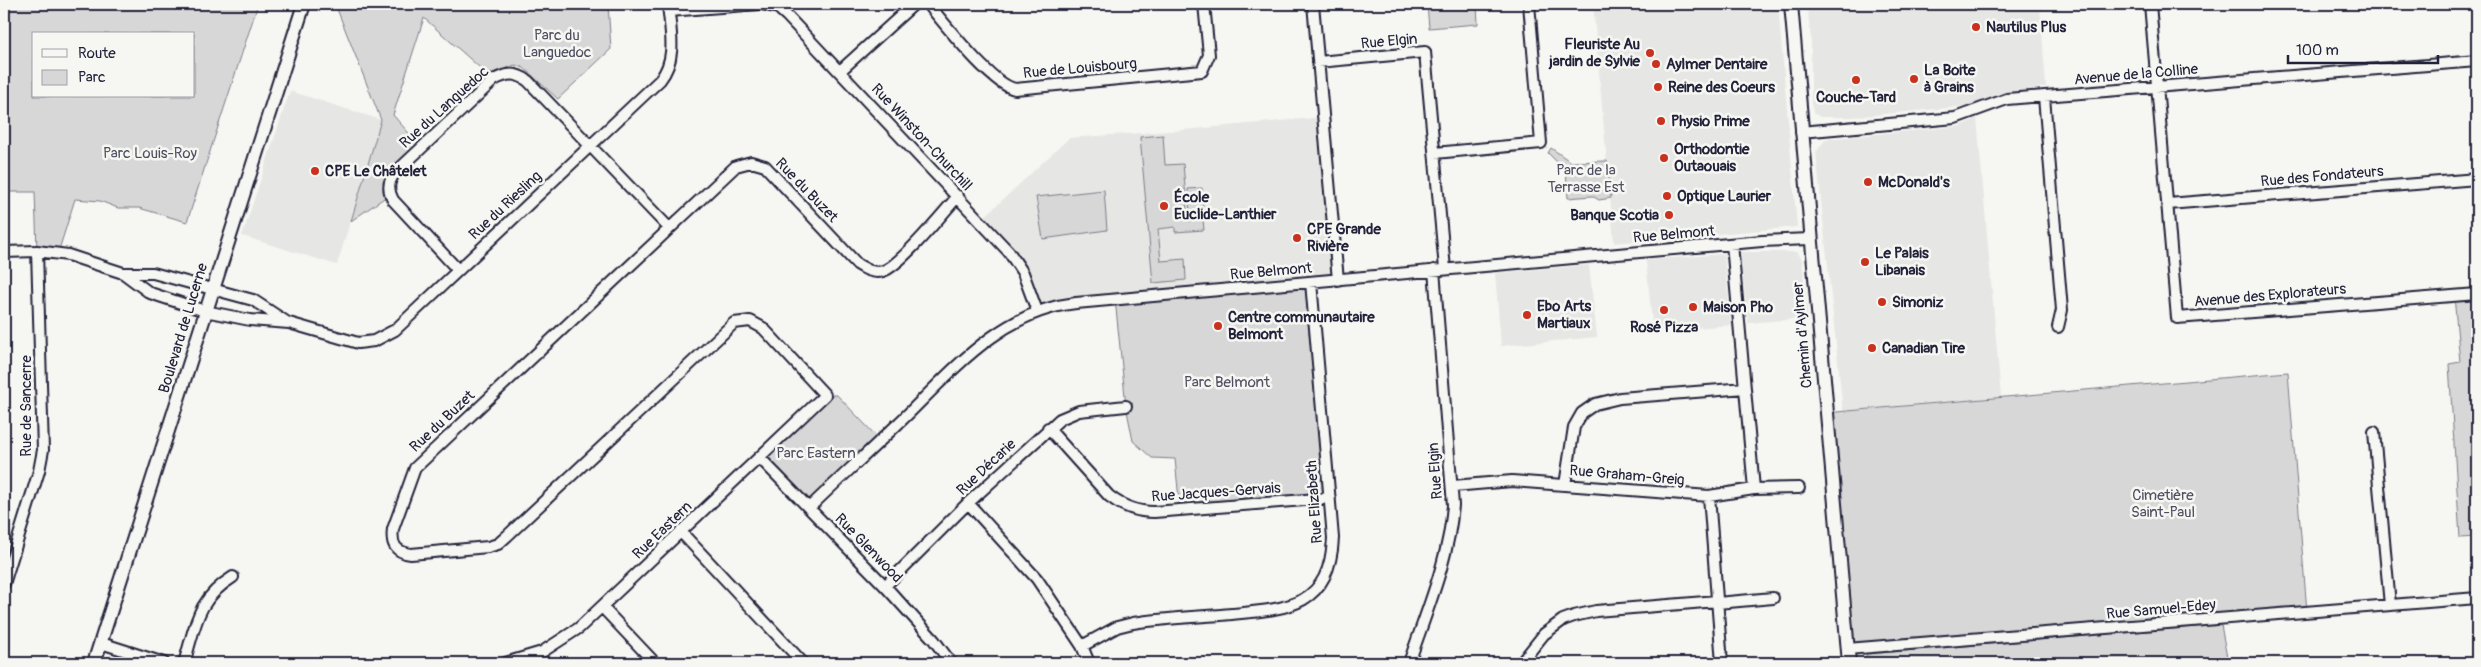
<svg xmlns="http://www.w3.org/2000/svg" width="2481" height="667" font-family="Pangolin,sans-serif">
<style>
.built{fill:#e6e6e4}
.green{fill:#d7d7d7;stroke:#7c7c89;fill-rule:evenodd}
.lines{fill:none;stroke-linecap:round;stroke-linejoin:round}
.minor-casing{stroke:#22223b;stroke-width:14}
.major-casing{stroke:#22223b;stroke-width:16}
.minor{stroke:#f6f6f2;stroke-width:10}
.major{stroke:#f6f6f2;stroke-width:12}
.poi-dot{fill:#c8321e;stroke:#f6f6f2;stroke-width:2}
.labels{text-anchor:middle;stroke-width:5;stroke-linejoin:round;paint-order:stroke}
.poi-label{font-size:15px;font-weight:bold;fill:#22223b;stroke:#f6f6f2;text-anchor:start}
.park-label{font-size:15px;fill:#4f4f62;stroke:#f6f6f2}
.street-label{font-size:15px;fill:#22223b;stroke:#f6f6f2}
</style>
<rect width="100%" height="100%" fill="#f6f6f2"/>
<filter id="ink" filterUnits="userSpaceOnUse"><feTurbulence type="fractalNoise" baseFrequency=".02" numOctaves="2"/><feDisplacementMap in="SourceGraphic" scale="10" xChannelSelector="R" yChannelSelector="G"/><feConvolveMatrix kernelMatrix="1 2 1 2 8 2 1 2 1" color-interpolation-filters="sRGB"/></filter>
<g filter="url(#ink)">
<path class="built" d="M1593 4H1778L1797 227 1614 243Z
M1807 4H2040L2046 87 1996 95 1969 106 1853 117H1820L1814 113 1811 104V39Z
M290 91 381 120 337 265 242 236Z
M1323 117 1338 280 1037 311 1023 273 981 220 1069 138 1183 130Z
M1977 118 2001 397 1843 411 1816 152 1826 139 1961 126Z
M1740 252H1797L1802 259 1808 318 1748 323Z
M1724 254 1731 325 1653 332 1646 260Z
M1589 265 1597 337 1501 346 1495 273Z"/>
<path class="green" d="M4 4H258L187 222 139 208H118L100 201 75 199 58 253 37 251 35 192H4ZM34 34H194V96H34Z
M339 4H608L611 49 558 99 524 68 515 65 488 75 424 18 393 115 421 147 397 171 390 194 351 221 381 120 337 9Z
M1427 4H1477L1478 24 1429 28Z
M1163 135 1165 165 1183 164 1188 221 1203 220 1204 230 1175 232V227L1158 229 1161 261 1185 259 1186 280 1153 283 1140 137Z
M1551 148 1571 162 1607 161 1611 198 1599 200 1592 196 1568 198 1566 171 1548 153Z
M1202 188 1203 211 1190 212 1188 189Z
M1104 190 1107 230 1043 239 1036 197Z
M1311 282 1330 498 1180 510 1175 459 1152 458 1133 441 1126 406 1115 299Z
M2477 294V537L2460 538 2449 364 2460 362 2454 296Z
M2288 372 2307 612 1847 649 1825 413Z
M825 395H837L880 440 809 508 760 458Z
M2221 625 2228 663H1863L1867 654Z"/>
<g class="lines">
<g class="minor-casing">
<path id="minor" d="M762 4 778 8 787 16 1009 252 1023 273 1037 311
M928 4C945 24 991 84 1015 89L1202 71 1209 55 1204 4
M1313 4 1338 280
M2150 4 2177 318 2477 294
M669 11 760 4
M1318 62 1425 52 1445 269
M840 71 914 4
M2044 97 2062 310 2058 327
M1801 132 1955 118 2007 99 2477 61
M1435 153 1541 143 1529 4
M2168 204 2477 179
M1732 244 1754 489
M4 252 37 251 68 255 123 273 150 293 205 311 250 320 289 323 358 343 374 341 395 330 660 80C678 58 670 30 668 4
M458 270 393 200C387 189 388 180 397 171L494 80C507 73 516 72 528 81L669 228
M123 273H153L253 300 288 323
M1048 428 1109 496C1123 507 1137 512 1154 512L1330 498
M2374 432 2390 605
M760 458 885 586 934 640 951 663
M1565 485 1574 427 1582 413 1595 404 1620 398 1745 388
M1453 486 1512 481 1709 496 1754 489 1799 488
M1709 496 1722 663
M968 503 1037 579 1082 646 1089 663
M809 508C840 478 872 449 903 419 954 369 1002 311 1076 303L1762 241 1810 239
M681 532 803 663
M4 584 39 471 43 450 37 251
M885 586 968 503 1060 419 1079 411 1126 406
M1717 603 1773 598
M603 608 655 663
M101 643 164 663
M1082 646 1117 627 1133 623C1166 618 1199 617 1232 614 1289 609 1330 606 1333 538L1311 282
M1847 649 2477 598
M125 663 129 653
M184 663C196 625 196 600 233 577
M505 663 542 652 579 628 825 395 763 328 750 321 734 323 507 536 498 544 488 547 411 554C395 552 391 544 393 529L415 468 736 166 751 162 765 166 857 264C865 269 873 274 883 271 900 266 944 212 958 196
M1409 663C1426 612 1449 560 1453 505L1434 270
M1521 663 1544 634 1563 620 1574 616 1596 611 1717 601"/>
</g>
<g class="major-casing">
<path id="major" d="M1791 4 1849 663
M94 663 304 4"/>
</g>
<use href="#minor" class="minor"/>
<use href="#major" class="major"/>
</g>
</g>
<g class="poi-dot">
<circle cx="1976" cy="27" r="5"/>
<circle cx="1650" cy="53" r="5"/>
<circle cx="1656" cy="64" r="5"/>
<circle cx="1914" cy="79" r="5"/>
<circle cx="1856" cy="80" r="5"/>
<circle cx="1658" cy="87" r="5"/>
<circle cx="1661" cy="121" r="5"/>
<circle cx="1664" cy="158" r="5"/>
<circle cx="315" cy="171" r="5"/>
<circle cx="1868" cy="182" r="5"/>
<circle cx="1667" cy="196" r="5"/>
<circle cx="1164" cy="206" r="5"/>
<circle cx="1669" cy="215" r="5"/>
<circle cx="1297" cy="238" r="5"/>
<circle cx="1865" cy="262" r="5"/>
<circle cx="1882" cy="302" r="5"/>
<circle cx="1693" cy="307" r="5"/>
<circle cx="1664" cy="310" r="5"/>
<circle cx="1527" cy="315" r="5"/>
<circle cx="1218" cy="326" r="5"/>
<circle cx="1872" cy="348" r="5"/>
</g>
<g class="labels">
<g class="poi-label">
<text x="1986" y="32">Nautilus Plus</text>
<text x="1640" y="49" text-anchor="end">Fleuriste Au<tspan x="1640" dy="17">jardin de Sylvie</tspan></text>
<text x="1666" y="69">Aylmer Dentaire</text>
<text x="1924" y="75">La Boite<tspan x="1924" dy="17">à Grains</tspan></text>
<text x="1668" y="92">Reine des Coeurs</text>
<text x="1856" y="102" text-anchor="middle">Couche-Tard</text>
<text x="1671" y="126">Physio Prime</text>
<text x="1674" y="154">Orthodontie<tspan x="1674" dy="17">Outaouais</tspan></text>
<text x="325" y="176">CPE Le Châtelet</text>
<text x="1878" y="187">McDonald's</text>
<text x="1677" y="201">Optique Laurier</text>
<text x="1174" y="202">École<tspan x="1174" dy="17">Euclide-Lanthier</tspan></text>
<text x="1659" y="220" text-anchor="end">Banque Scotia</text>
<text x="1307" y="234">CPE Grande<tspan x="1307" dy="17">Rivière</tspan></text>
<text x="1875" y="258">Le Palais<tspan x="1875" dy="17">Libanais</tspan></text>
<text x="1892" y="307">Simoniz</text>
<text x="1537" y="311">Ebo Arts<tspan x="1537" dy="17">Martiaux</tspan></text>
<text x="1703" y="312">Maison Pho</text>
<text x="1228" y="322">Centre communautaire<tspan x="1228" dy="17">Belmont</tspan></text>
<text x="1664" y="332" text-anchor="middle">Rosé Pizza</text>
<text x="1882" y="353">Canadian Tire</text>
</g>
<g class="park-label">
<text x="557" y="40">Parc du<tspan x="557" dy="17">Languedoc</tspan></text>
<text x="150" y="158">Parc Louis-Roy</text>
<text x="1586" y="175">Parc de la<tspan x="1586" dy="17">Terrasse Est</tspan></text>
<text x="1227" y="387">Parc Belmont</text>
<text x="816" y="458">Parc Eastern</text>
<text x="2163" y="500">Cimetière<tspan x="2163" dy="17">Saint-Paul</tspan></text>
</g>
<g class="street-label">
<text transform="translate(1389 41) rotate(-5)" y="5">Rue Elgin</text>
<text transform="translate(1080 68) rotate(-5)" y="5">Rue de Louisbourg</text>
<text transform="translate(2136 74) rotate(-5)" y="5">Avenue de la Colline</text>
<text transform="translate(444 107) rotate(-42)" y="5">Rue du Languedoc</text>
<text transform="translate(922 137) rotate(47)" y="5">Rue Winston-Churchill</text>
<text transform="translate(2322 176) rotate(-5)" y="5">Rue des Fondateurs</text>
<text transform="translate(807 190) rotate(46)" y="5">Rue du Buzet</text>
<text transform="translate(505 205) rotate(-43)" y="5">Rue du Riesling</text>
<text transform="translate(1674 234) rotate(-5)" y="5">Rue Belmont</text>
<text transform="translate(1271 271) rotate(-5)" y="5">Rue Belmont</text>
<text transform="translate(2270 295) rotate(-5)" y="5">Avenue des Explorateurs</text>
<text transform="translate(183 328) rotate(-73)" y="5">Boulevard de Lucerne</text>
<text transform="translate(1802 335) rotate(-95)" y="5">Chemin d'Aylmer</text>
<text transform="translate(26 406) rotate(-90)" y="5">Rue de Sancerre</text>
<text transform="translate(442 421) rotate(-43)" y="5">Rue du Buzet</text>
<text transform="translate(986 467) rotate(-43)" y="5">Rue Décarie</text>
<text transform="translate(1435 471) rotate(-94)" y="5">Rue Elgin</text>
<text transform="translate(1627 475) rotate(5)" y="5">Rue Graham-Greig</text>
<text transform="translate(1216 492) rotate(-4)" y="5">Rue Jacques-Gervais</text>
<text transform="translate(1314 502) rotate(-94)" y="5">Rue Elizabeth</text>
<text transform="translate(662 530) rotate(-44)" y="5">Rue Eastern</text>
<text transform="translate(869 548) rotate(46)" y="5">Rue Glenwood</text>
<text transform="translate(2161 609) rotate(-5)" y="5">Rue Samuel-Edey</text>
</g>
</g>
<rect width="2481" height="667" fill="none" stroke="#f6f6f2" stroke-width="20"/>
<rect x="10" y="10" width="2461" height="647" fill="none" stroke="#22223b" stroke-width="2" filter="url(#ink)"/>
<rect x="32" y="32" width="162" height="65" fill="#f6f6f2" stroke="#a1a1a9"/>
<rect x="42" y="49" width="25" height="8" fill="#f6f6f2" stroke="#a1a1a9"/>
<text x="78" y="58" font-size="15" fill="#22223b">Route</text>
<rect x="42" y="70" width="25" height="15" fill="#d7d7d7" stroke="#a1a1a9"/>
<text x="78" y="82" font-size="15" fill="#22223b">Parc</text>
<path d="M2288 55v8h150v-8" fill="none" stroke="#22223b" stroke-width="2.5"/>
<text x="2296" y="55" font-size="15" fill="#22223b" stroke="#f6f6f2" stroke-width="4" paint-order="stroke">100 m</text>
</svg>
